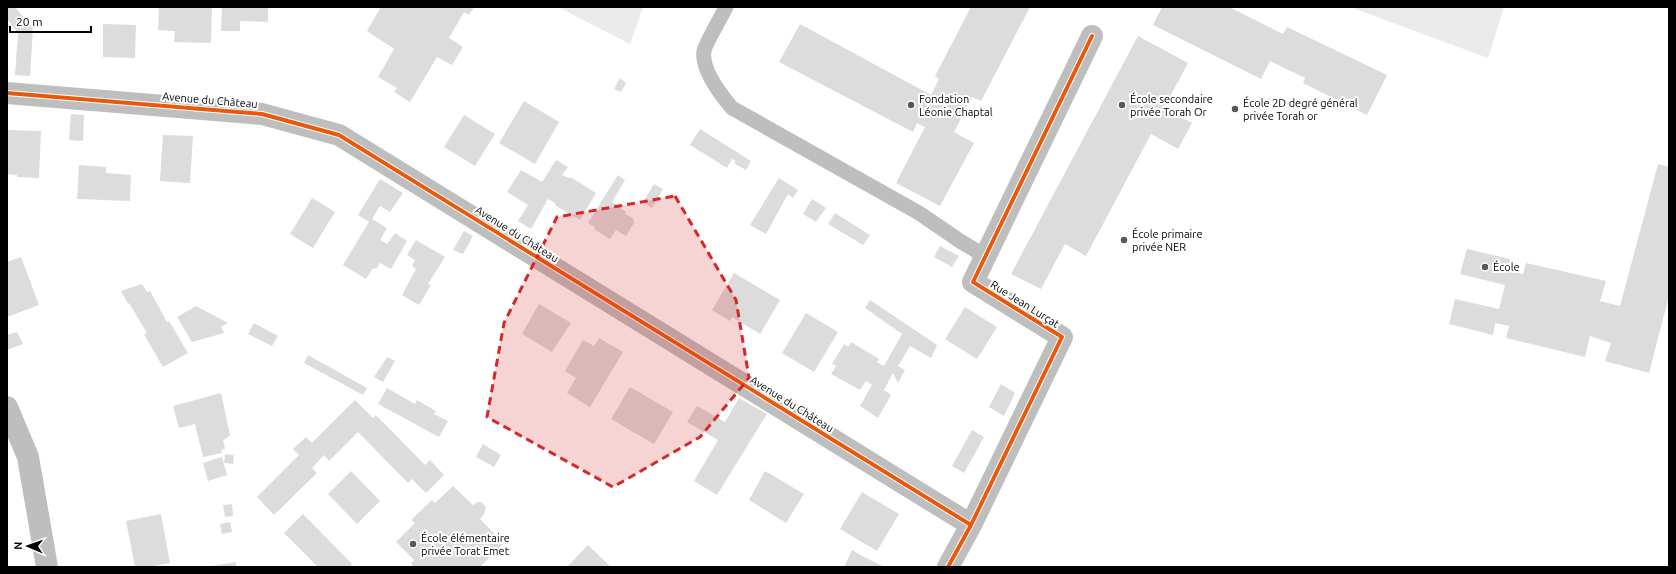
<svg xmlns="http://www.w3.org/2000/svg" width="1676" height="574" font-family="Ubuntu,sans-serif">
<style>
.green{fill:#eaeaea}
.building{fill:#dcdcdc}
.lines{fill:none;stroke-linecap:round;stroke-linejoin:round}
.lane{stroke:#bebebe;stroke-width:15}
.street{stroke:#bebebe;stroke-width:22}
.cycleway-casing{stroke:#fff;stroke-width:6}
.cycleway{stroke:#e8590c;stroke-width:4}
.marked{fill:#d62828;fill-opacity:0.2;stroke:#d62828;stroke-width:3;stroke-dasharray:8 5;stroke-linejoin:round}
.poi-dot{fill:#595959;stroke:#fff;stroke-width:1.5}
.labels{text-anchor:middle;stroke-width:4;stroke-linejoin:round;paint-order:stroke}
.poi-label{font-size:11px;fill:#000;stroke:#fff;text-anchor:start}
.street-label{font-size:11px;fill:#000;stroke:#fff}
</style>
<rect width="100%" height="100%" fill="#fff"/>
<path class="green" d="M558 7H643L630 44Z
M1350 7H1504L1488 58Z"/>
<path class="building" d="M7 7H15L33 29 30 76 15 75 18 33 7 19Z
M159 7H212L211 43 174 42 175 31 158 30Z
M222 7H268V22L240 21V31H221Z
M381 7H474L469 15 464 12 449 38 463 47 452 65 437 57 410 102 394 92 397 88 378 77 394 49 367 31Z
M971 7H1030L981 101 972 97 954 132 974 143 940 206 896 183 925 127 917 123 913 132 779 62 800 24 931 95 939 79 935 76Z
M1162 7H1229L1283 34 1287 27 1387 75 1367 115 1303 83 1305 78 1270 61 1261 79 1153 25Z
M103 24 136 25 135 58 103 57Z
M1138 36 1188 63 1164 108 1192 123 1178 149 1151 134 1086 256 1065 244 1041 289 1011 274Z
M620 78 626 83 621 92 614 89Z
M524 101 559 122 535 164 499 143Z
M71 114 84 115 83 141 69 140Z
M464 115 495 134 475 166 444 147Z
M700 129 751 161 746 170 735 164V160L732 159 727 168 690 145Z
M7 130 41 131 39 178 17 177V175L7 174Z
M163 135 193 136 190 183 160 181Z
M556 160 568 167 562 175 569 178H572L596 193 580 220 555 205V203L548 199 531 229 518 221 528 205 507 192 521 170 542 182Z
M1658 164 1669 167V296L1649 373 1605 361 1611 343 1590 336 1585 357 1506 338 1509 326 1495 323 1493 335 1449 324 1455 299 1499 309 1505 285 1460 274 1467 249 1510 259 1508 271 1523 274 1526 263 1606 281 1600 301 1620 306Z
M79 165 106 167V173L131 175 130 201 77 199Z
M618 175 625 180 612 202 626 212 625 214 633 218 634 223 626 236 616 230 610 239 594 229 595 227 588 223Z
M779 178 798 190 793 198 788 194 766 234 750 225Z
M380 179 403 193 390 212 380 206 372 219 387 228 380 240 387 244 395 233 407 241 391 269 380 263 376 269 373 268 366 279 343 265 369 222 358 215Z
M654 184 663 189 652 208 643 202Z
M312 198 335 212 313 248 290 234Z
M812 199 826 208 816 222 803 214Z
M835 213 870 235 863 245 828 224Z
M464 231 473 236 463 254 453 250Z
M416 240 445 257 428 284 431 285 419 305 402 295 416 269 412 266 415 260 407 255Z
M940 246 959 256 952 267 934 257Z
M21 257 39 305 7 317V262Z
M734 273 780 300 760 334 732 317 730 321 712 310Z
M142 284 147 292 150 291 167 322 169 321 188 353 163 367 144 334 147 333 129 303 128 304 121 291Z
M870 300 937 345 931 358 910 346 898 366 905 370 898 383 893 373 884 390 891 395 878 418 860 406 872 385 866 381 860 390 831 374 836 366 832 364 844 344 848 347 851 342 879 359 877 362 884 366 902 334 865 308Z
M539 304 571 323 552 352 522 334Z
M196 306 228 323 221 327 224 333 192 342 177 317Z
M965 307 997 327 977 359 945 339Z
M806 313 838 332 814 372 782 353Z
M254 323 278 336 272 346 248 334Z
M17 332 23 344 7 350V335Z
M599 338 623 352 590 407 567 393 576 378 565 371 583 340 594 346Z
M308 355 367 388 363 395 304 363Z
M387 357 395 361 383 382 374 377Z
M1001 384 1015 393 1004 416 989 407Z
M630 387 673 412 654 444 611 419Z
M387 388 415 404 417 400 436 411 434 414 448 421 439 437 378 404Z
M221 393 230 435 227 438 223 440 225 449 221 450 222 453 203 457 195 424 179 428 173 406Z
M739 398 767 414 717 495 694 481 718 440 687 422 697 406 725 422Z
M355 400 373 418 376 415 425 465 430 460 444 475 426 493 412 479 408 483 358 432 329 461 324 455 312 468 317 473 274 515 257 497 299 455 293 449 306 437 312 443Z
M972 430 984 437 964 473 952 466Z
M483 444 501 455 494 467 476 457Z
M225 454 234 455 233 464 224 463Z
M222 457 227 475 208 481 203 463Z
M351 471 380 501 357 524 328 494Z
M765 471 804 494 786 523 749 500Z
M453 486 473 505 477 502H481L486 507 484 514 480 519 504 543 480 567H414L411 564 414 560 396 542 415 523 411 520 432 500 435 503Z
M862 492 899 514 877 551 840 529Z
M232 504 233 516 225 517 223 505Z
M161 514 170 563 147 567H135L126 521Z
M303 514 352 564 349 567H318L284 533Z
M230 522 232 532 222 534 220 524Z
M588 545 611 567H567Z
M852 550 864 557 885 567H844Z
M236 562V567H211V566Z"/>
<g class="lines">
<path class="lane" d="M726 7C722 16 705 44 704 51 701 70 721 95 732 108L919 213 960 241 985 256"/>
<path class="street" d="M7 93 262 114 339 135 971 525
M7 407 28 457 47 567
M948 567 971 525 1062 337 973 282 1092 36"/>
<g class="cycleway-casing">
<path id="cycleway" d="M7 93 262 114 339 135 971 525
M948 567 971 525 1062 337 973 282 1092 36"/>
</g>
<use href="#cycleway" class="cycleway"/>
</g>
<path class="marked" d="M675 196 736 300 749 378 700 437 613 487 487 417 504 323 557 217Z"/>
<g class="poi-dot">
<circle cx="911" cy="105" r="4"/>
<circle cx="1122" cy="105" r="4"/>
<circle cx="1235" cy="109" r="4"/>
<circle cx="1124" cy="240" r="4"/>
<circle cx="1485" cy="267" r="4"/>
<circle cx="413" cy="544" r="4"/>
</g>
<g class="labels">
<g class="poi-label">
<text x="919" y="103">Fondation<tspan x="919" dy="13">Léonie Chaptal</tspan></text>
<text x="1130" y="103">École secondaire<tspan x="1130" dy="13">privée Torah Or</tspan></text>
<text x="1243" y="107">École 2D degré général<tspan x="1243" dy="13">privée Torah or</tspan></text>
<text x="1132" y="238">École primaire<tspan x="1132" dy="13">privée NER</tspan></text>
<text x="1493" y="271">École</text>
<text x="421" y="542">École élémentaire<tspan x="421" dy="13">privée Torat Emet</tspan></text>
</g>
<g class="street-label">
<text transform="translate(210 100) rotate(5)" y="4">Avenue du Château</text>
<text transform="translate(517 234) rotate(32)" y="4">Avenue du Château</text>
<text transform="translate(1025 304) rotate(32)" y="4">Rue Jean Lurçat</text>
<text transform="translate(792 404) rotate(32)" y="4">Avenue du Château</text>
</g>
</g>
<rect width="1676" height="574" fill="none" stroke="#000000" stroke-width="16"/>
<g transform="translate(28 546) rotate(272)" stroke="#ffffff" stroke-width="3" paint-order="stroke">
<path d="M0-3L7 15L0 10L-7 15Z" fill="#000000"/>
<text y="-6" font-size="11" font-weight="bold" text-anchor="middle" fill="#000000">N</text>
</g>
<path d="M10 26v6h81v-6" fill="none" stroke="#000000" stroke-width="2"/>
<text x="16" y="26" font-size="12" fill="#000000" stroke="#ffffff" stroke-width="3" paint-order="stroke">20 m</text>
</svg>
